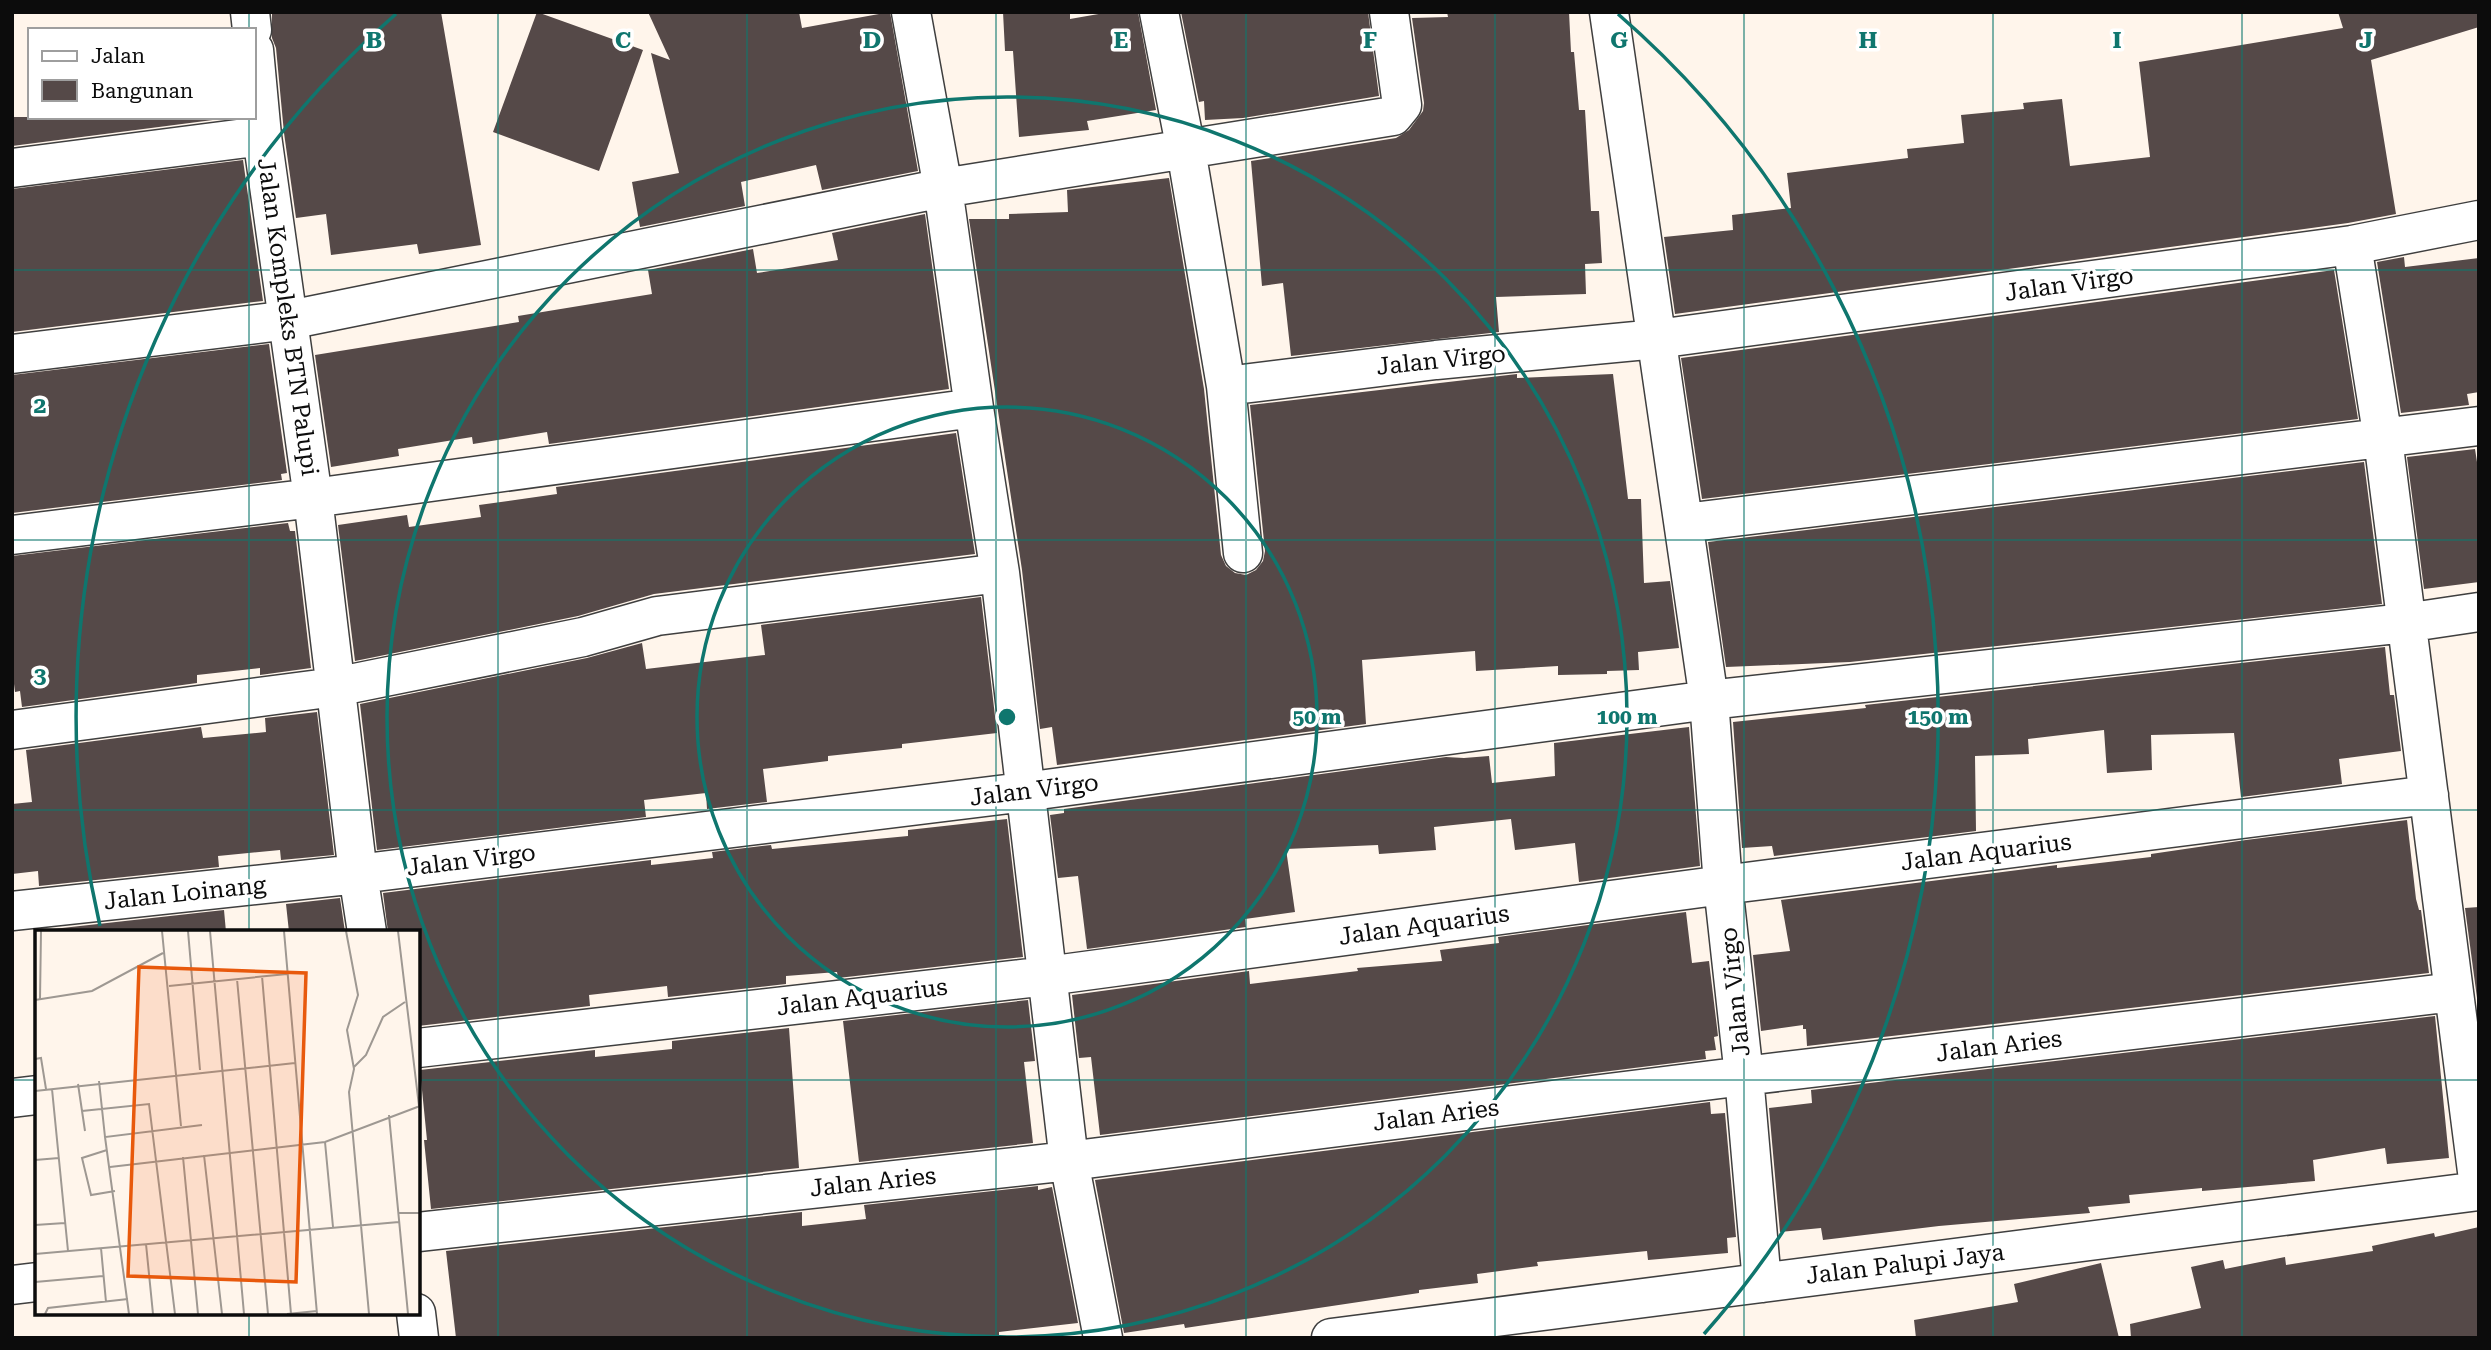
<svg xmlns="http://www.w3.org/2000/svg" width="2491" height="1350" font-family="'Roboto Serif',serif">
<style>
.building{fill:#554948}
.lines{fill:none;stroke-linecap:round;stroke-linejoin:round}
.minor-casing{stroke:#3f3f3f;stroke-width:41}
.minor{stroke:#fff;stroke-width:38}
.grid{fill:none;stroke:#0f766e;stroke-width:2;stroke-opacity:0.55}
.ring{fill:none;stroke:#0f766e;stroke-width:3.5}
.labels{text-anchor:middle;stroke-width:7;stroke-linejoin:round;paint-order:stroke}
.street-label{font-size:24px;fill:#0c0c0c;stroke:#fff}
.inset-road{fill:none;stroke:#9e9892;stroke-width:2}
.view{fill:#e8590c;fill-opacity:0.15;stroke:#e8590c;stroke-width:3.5}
.inset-edge{fill:none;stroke:#0c0c0c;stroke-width:3.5}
.grid-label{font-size:23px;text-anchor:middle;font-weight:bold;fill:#0f766e;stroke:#fff;stroke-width:7;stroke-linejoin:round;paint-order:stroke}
.centre{fill:#0f766e;stroke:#fff;stroke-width:3.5}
.ring-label{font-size:21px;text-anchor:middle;font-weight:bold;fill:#0f766e;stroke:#fff;stroke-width:7;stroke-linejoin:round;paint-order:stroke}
</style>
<rect width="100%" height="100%" fill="#fff5eb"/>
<path class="building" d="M272 12H441L481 245 419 254 417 244 331 255 326 214 296 218 284 133 276 48 272 38Z
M537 12 643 50 599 171 493 132Z
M648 12H799L802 28 890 12 918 171 822 190 816 165 741 182 745 206 640 227 632 182 679 173 651 53 670 60Z
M1003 12H1070V19L1110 12H1138L1156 110 1087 121 1089 130 1019 137 1013 51H1005Z
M1181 12H1368L1379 96 1243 118 1205 120 1204 101 1199 102Z
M1447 12H1569L1571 52H1574L1579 110H1585L1591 211H1599L1602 263 1585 264 1586 294 1496 297 1499 332 1291 356 1283 283 1262 286 1251 161 1396 138 1409 130 1423 111 1424 103 1412 18 1448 17Z
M2338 12H2479V27L2371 60 2396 214 2348 223 1675 314 1664 237 1733 230 1732 215 1791 208 1787 173 1908 158 1907 149 1964 143 1961 115 2024 109 2023 103 2062 99 2070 166 2150 157 2139 62 2343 28Z
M12 117H236L12 146Z
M243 160 263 301 12 332V189Z
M1169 178 1204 389 1221 555 1226 566 1235 573 1246 575 1256 570 1263 561 1265 551 1250 405 1517 374V378L1613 374 1628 499H1641L1644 583 1670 581 1679 648 1638 652 1639 670 1607 671V674L1558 675V666L1476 671 1475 651 1362 660 1366 724 1057 765 1052 727 1040 729 1022 570 969 219H1009V214L1068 212 1067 190Z
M925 214 949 389 549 444 547 432 473 444 472 437 398 449 399 456 331 467 315 355 519 322 518 316 652 294 648 270 753 249 757 273 838 260 832 233Z
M2404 257 2405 267 2479 258V392L2467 394 2469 405 2401 413 2377 262Z
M2334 270 2358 419 1702 499 1681 358Z
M269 344 287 473 281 474 282 480 12 513V375Z
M956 433 975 554 654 594 578 616 355 661 338 525 407 515 409 527 481 517 479 505 557 494 556 487Z
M2475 449 2479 475V582L2424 589 2407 457Z
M2364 462 2382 604 1850 662 1726 667 1708 542Z
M288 523 290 531H295L311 668 260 675V668L197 675V683L22 707 20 691 15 692 12 668V556Z
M981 597 997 733 902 744V748L828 756V761L763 769 767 802 707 809 706 793 644 800 646 817 377 850 360 704 587 658 642 643 646 669 765 655 761 625Z
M2385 647 2390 695H2394L2401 751 2339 759 2342 784 2241 797 2234 733 2151 735 2152 770 2107 773 2104 730 2028 739 2029 754 1975 756 1976 831 1774 856 1772 846 1742 848 1733 722 1866 708 1865 705Z
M317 712 334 855 281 860 280 850 218 856 219 867 39 886 38 871 12 874V804L32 802 26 750 201 727 203 738 266 732 265 718Z
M1689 727 1700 866 1579 882 1575 843 1515 850 1511 819 1434 827 1436 850 1379 854 1378 845 1286 849 1295 912 1245 919 1246 927 1087 949 1078 876 1058 878 1050 815 1064 813V809L1446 757 1464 758 1489 756 1492 783 1555 776 1554 743Z
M1007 819 1023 957 838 978 837 972 786 976V984L668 997 667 986 589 995 590 1006 418 1026V932H388L383 893 651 860V865L713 858 712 852 771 845 772 849 908 836V830Z
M2407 820 2416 899 2419 910H2421L2429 973 1807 1046 1806 1029H1803V1025L1761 1031 1753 955 1790 951 1781 900 2057 865V868L2151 857V854L2246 840Z
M340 898 345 932H289L286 904Z
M2479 907V1013L2465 908Z
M224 910 226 932H44V930Z
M1686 912 1692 963 1709 961 1718 1036 1714 1037 1716 1050 1705 1051 1706 1059 1100 1135 1091 1057 1079 1058 1072 995 1249 971 1250 984 1358 971 1357 968 1442 961 1440 950 1499 943 1498 937Z
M1028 1000 1035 1061 1024 1062 1033 1143 859 1162 843 1021Z
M2435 1016 2449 1158 2387 1164 2385 1148 2313 1160 2315 1181 2202 1191V1188L2129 1195 2130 1203 2088 1207 2090 1213 1939 1226 1823 1240 1821 1228 1780 1232 1769 1108 1812 1103 1811 1090Z
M789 1028 799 1168 431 1209 424 1140H427L420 1070 595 1050V1057L672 1049V1041Z
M1710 1102 1711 1114 1725 1113 1736 1237 1727 1238 1728 1253 1648 1260 1647 1251 1537 1262 1538 1266 1477 1274 1478 1283 1419 1290V1293L1185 1328 1184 1324 1124 1333 1095 1180Z
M1038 1186V1190L1052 1187 1078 1323 999 1332V1338H456L446 1251 802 1212V1226L866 1219 864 1205Z
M2479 1227V1338H2131L2130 1324 2201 1308 2191 1267 2223 1260 2225 1269 2285 1257 2286 1265 2373 1251 2372 1246 2434 1233 2435 1237Z
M2101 1263 2119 1338H1916L1914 1320 2018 1302 2014 1284Z"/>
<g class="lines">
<g class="minor-casing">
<path id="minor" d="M250 12 252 30
M911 12 943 188 974 408 1000 573 1069 1161 1103 1338
M1159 12 1186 150 1226 386 1243 553
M1609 12 1709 700 1723 885 1744 1076 1762 1283
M254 50 262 136 313 498 358 874 367 932
M12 168 262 136
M2352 245 2383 439 2479 1187
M12 354 289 320 943 188 1393 116 1402 105 1389 12
M1226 386 1436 360 1657 339 2352 245 2479 220
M1684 523 2479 426
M12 535 313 498 974 408
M12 730 335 687 583 637 657 616 1000 573
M12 911 358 874 1024 792 1709 700 2405 623 2479 612
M418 1048 1047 976 1723 885 2429 795
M12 1098 37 1095
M418 1232 1069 1161 1744 1076 2454 992
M12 1285 37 1282
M416 1313 419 1338
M1331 1338 2479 1191"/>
</g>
<use href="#minor" class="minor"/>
</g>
<path class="grid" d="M249 12V30M498 12V1338M747 12V1338M996 12V1338M1246 12V1338M1495 12V1338M1744 12V1338M1993 12V1338M2242 12V1338M249 117V932M12 270H2479M12 540H2479M12 810H2479M12 1080H37M418 1080H2479M249 1313V1338"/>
<g class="ring">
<circle cx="1007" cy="717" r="310"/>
<circle cx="1007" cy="717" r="620"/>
<path d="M100 926A931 931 0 0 1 396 14M1618 14A931 931 0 0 1 1704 1334"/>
</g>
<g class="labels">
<g class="street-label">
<text transform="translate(2069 284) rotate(-8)" y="8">Jalan Virgo</text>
<text transform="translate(288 317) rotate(82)" y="8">Jalan Kompleks BTN Palupi</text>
<text transform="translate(1441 360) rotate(-6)" y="8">Jalan Virgo</text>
<text transform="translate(1034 790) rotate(-7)" y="8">Jalan Virgo</text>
<text transform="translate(1986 852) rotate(-7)" y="8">Jalan Aquarius</text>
<text transform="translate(471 860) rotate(-7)" y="8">Jalan Virgo</text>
<text transform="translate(185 893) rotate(-6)" y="8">Jalan Loinang</text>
<text transform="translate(1424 925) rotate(-8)" y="8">Jalan Aquarius</text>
<text transform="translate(1735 992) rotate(-96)" y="8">Jalan Virgo</text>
<text transform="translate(862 997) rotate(-7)" y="8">Jalan Aquarius</text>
<text transform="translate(1999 1046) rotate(-7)" y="8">Jalan Aries</text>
<text transform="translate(1436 1115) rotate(-7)" y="8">Jalan Aries</text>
<text transform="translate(873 1182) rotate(-6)" y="8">Jalan Aries</text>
<text transform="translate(1905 1264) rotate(-7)" y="8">Jalan Palupi Jaya</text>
</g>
</g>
<g transform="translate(35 930)">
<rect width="385" height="385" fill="#fff5eb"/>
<path class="inset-road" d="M127 1 146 196M153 1 165 140M175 1 209 384M249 1 282 384M311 1 323 65 312 100 319 139 314 162 334 384M363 1 384 176M227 46 256 384M202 49 233 384M134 56 252 44M5 69 6 1M0 70 57 61 128 23M0 129 6 128 11 159M319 137 331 125 348 87 370 72M64 151 70 207M43 154 50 201M17 159 33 321M0 161 260 133M47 181 114 174 140 384M354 185 373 384M290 212 298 297M72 220 47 228 56 265 80 261M169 225 187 384M148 227 163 384M0 230 24 228M75 237 290 212 385 176M363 283H385M0 295 30 293M111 314 118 384M66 318 71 372M0 324 364 292M0 352 68 346M10 384 13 378 93 369M94 384 70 207 167 195M252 384 282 381"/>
<path class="view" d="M104 37 271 43 261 352 93 346Z"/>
<rect width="385" height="385" class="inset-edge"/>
</g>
<g class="grid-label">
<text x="374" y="48">B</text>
<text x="623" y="48">C</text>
<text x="872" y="48">D</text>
<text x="1121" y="48">E</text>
<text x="1370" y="48">F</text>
<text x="1619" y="48">G</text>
<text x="1868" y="48">H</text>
<text x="2117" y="48">I</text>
<text x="2366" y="48">J</text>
<text x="40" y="413">2</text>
<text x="40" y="683">3</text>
</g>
<circle cx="1007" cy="717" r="10" class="centre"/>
<g class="ring-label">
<text x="1317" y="724">50 m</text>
<text x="1627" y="724">100 m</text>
<text x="1938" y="724">150 m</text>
</g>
<rect width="2491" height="1350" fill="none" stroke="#0c0c0c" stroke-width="28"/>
<rect x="28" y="28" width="228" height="91" fill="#ffffff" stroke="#9e9e9e" stroke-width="2"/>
<rect x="42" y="51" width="35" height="10" fill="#ffffff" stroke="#9e9e9e" stroke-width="2"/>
<text x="91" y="63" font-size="21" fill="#0c0c0c">Jalan</text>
<rect x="42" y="80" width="35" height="21" fill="#554948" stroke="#9e9e9e" stroke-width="2"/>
<text x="91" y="98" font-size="21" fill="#0c0c0c">Bangunan</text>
</svg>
